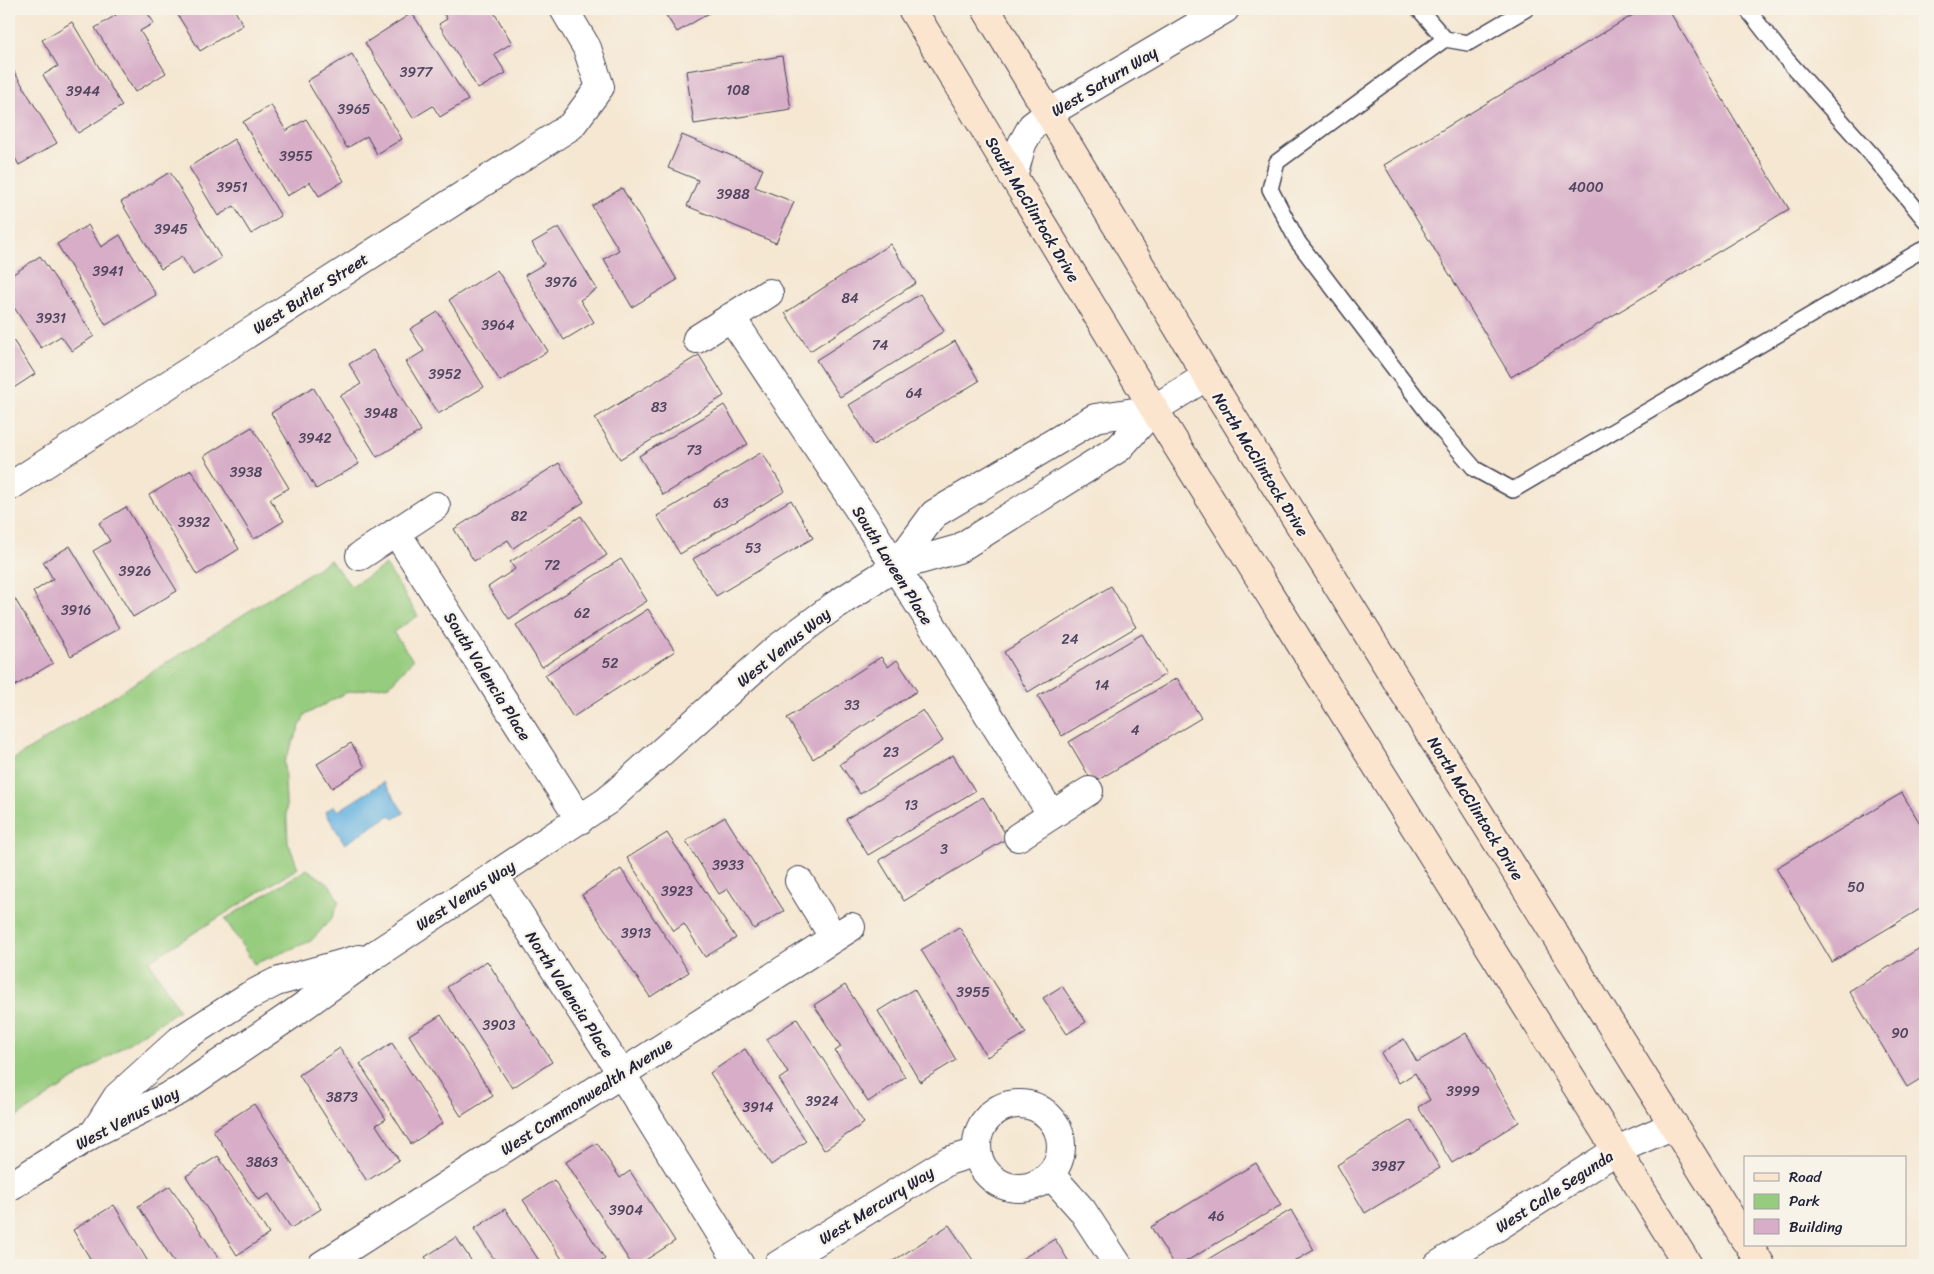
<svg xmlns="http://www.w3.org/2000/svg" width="1934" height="1274" font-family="Sriracha,sans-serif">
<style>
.green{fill:#96cc7e;stroke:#5c775c}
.water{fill:#67b4e1;stroke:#446b8e}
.building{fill:#d7adc7}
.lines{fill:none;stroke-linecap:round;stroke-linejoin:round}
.service-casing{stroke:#424052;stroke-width:18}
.minor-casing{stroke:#424052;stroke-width:30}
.secondary-casing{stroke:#424052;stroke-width:30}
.service{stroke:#fff;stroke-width:15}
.minor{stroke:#fff;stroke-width:28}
.secondary{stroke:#fce5cf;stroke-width:28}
.labels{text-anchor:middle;stroke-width:4.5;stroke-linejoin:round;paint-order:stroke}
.number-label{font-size:14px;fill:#4f455e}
.street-label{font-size:16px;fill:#22223b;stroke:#f7f3e8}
</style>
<rect width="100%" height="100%" fill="#f7f3e8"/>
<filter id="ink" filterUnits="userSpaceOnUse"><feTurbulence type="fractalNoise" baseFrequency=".02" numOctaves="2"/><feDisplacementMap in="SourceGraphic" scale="10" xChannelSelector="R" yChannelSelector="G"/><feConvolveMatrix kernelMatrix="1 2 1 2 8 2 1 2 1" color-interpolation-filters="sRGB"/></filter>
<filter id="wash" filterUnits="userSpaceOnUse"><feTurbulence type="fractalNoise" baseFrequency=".0096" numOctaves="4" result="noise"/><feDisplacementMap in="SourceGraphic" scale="20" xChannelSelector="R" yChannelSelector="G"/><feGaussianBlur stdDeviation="1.12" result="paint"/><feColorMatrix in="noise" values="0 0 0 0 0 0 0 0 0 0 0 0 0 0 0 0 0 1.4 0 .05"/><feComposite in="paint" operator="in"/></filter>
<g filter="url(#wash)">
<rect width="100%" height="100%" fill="#f5e7d2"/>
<path class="green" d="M330 560 351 586 386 565 418 616 393 632 413 660 390 685 345 693 305 715 284 762 288 842 298 868 149 961 179 1010 9 1122V762Z
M307 869 330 885 339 902 332 918 311 941 254 964 225 919Z"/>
<path class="water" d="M384 782 404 813 394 819 390 815 345 844 325 812 334 806 338 811Z"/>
<g id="blocks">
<path class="building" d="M112 9H145L154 23 140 31 166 73 135 92 95 28 116 15Z
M174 9H234L243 25 200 51Z
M441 9H492L512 43 494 54 506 73 478 89 439 24 447 19Z
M662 9H716L677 32Z
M1643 9H1668L1789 209 1511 377 1384 165Z
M412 13 468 100 440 117 433 106 413 118 365 43Z
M72 22 122 106 78 133 43 75 58 66 42 40Z
M352 54 402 139 377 154 367 136 347 148 307 81Z
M782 56 791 109 694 124 686 71Z
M9 63 57 143 19 165 9 148Z
M271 105 286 131 306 119 344 181 319 196 310 182 287 196 243 122Z
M682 135 763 169 755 187 794 202 776 243 687 206 698 180 668 168Z
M234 139 281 216 251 234 234 206 218 216 189 167Z
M170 172 221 258 193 275 182 257 161 269 121 202Z
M622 188 677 280 632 307 604 259 619 250 592 206Z
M88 225 101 247 120 235 156 295 106 325 57 244Z
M559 227 597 289 580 300 594 322 564 340 525 275 544 264 532 243Z
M890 244 916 283 810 351 785 313Z
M40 256 94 336 72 351 61 336 41 348 9 300V277Z
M497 270 548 351 500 381 449 300Z
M920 294 944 331 840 397 816 360Z
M438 312 484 387 438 414 406 362 424 351 410 329Z
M9 334 35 374 9 391Z
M955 341 979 381 873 445 849 405Z
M373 350 421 431 377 457 340 396 361 384 349 364Z
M699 355 724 396 620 459 595 418Z
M313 387 359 464 316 489 271 413Z
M724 405 748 444 663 495 639 456Z
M252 427 289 488 270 499 284 521 254 539 204 456Z
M762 452 785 491 680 554 657 516Z
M559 463 584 502 513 548 508 540 474 561 454 529Z
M191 470 239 549 197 575 149 495Z
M791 500 813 538 716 596 693 559Z
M126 507 177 591 133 617 93 551 110 541 99 523Z
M581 516 607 555 509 619 488 587 515 569 510 562Z
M70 546 119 628 71 656 33 592 53 579 43 562Z
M621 559 647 601 542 667 516 625Z
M1111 586 1136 627 1028 692 1004 652Z
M9 589 53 663 10 689 9 687Z
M648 609 675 651 573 717 545 675Z
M1142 634 1166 674 1062 736 1038 696Z
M881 657 888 667 897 660 917 691 813 759 787 718Z
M1177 678 1201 718 1093 783 1069 742Z
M923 710 943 741 860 794 840 764Z
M351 743 365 767 332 788 317 764Z
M953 755 975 791 868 855 846 819Z
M1902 793 1925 832V906L1832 962 1776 868Z
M983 797 1008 838 904 901 879 860Z
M725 817 784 911 754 929 728 889 719 894 686 841Z
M667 833 736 938 705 957 684 924 674 931 627 858Z
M621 869 689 972 650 997 582 895Z
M959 927 1026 1033 987 1057 921 950Z
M1925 945V1076L1907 1087 1849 991Z
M487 961 552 1062 512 1088 447 987Z
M845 985 905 1077 868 1102 835 1051 841 1047 814 1005Z
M1062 986 1086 1022 1067 1034 1043 998Z
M914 989 956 1060 920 1082 878 1011Z
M441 1015 493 1096 461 1116 409 1035Z
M797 1019 864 1123 824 1150 779 1079 788 1073 767 1039Z
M1466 1033 1519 1122 1452 1163 1418 1107 1430 1100 1415 1073 1399 1083 1381 1053 1404 1039 1417 1062Z
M392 1043 443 1123 411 1144 360 1064Z
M340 1048 386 1119 376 1125 399 1160 367 1181 299 1075Z
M745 1049 806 1141 771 1165 710 1073Z
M254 1104 321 1209 291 1228 269 1194 258 1200 213 1130Z
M1411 1120 1440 1168 1365 1213 1337 1165Z
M597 1143 620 1178 630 1171 675 1241 638 1265H632L566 1162Z
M218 1156 269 1234 237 1255 186 1176Z
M1256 1163 1281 1205 1180 1265H1174L1151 1227Z
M554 1180 605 1259 596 1265H566L523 1200Z
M170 1186 223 1265H176L138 1206Z
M114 1205 150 1265H94L73 1230Z
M505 1209 542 1265H498L474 1229Z
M1291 1210 1314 1250 1288 1265H1198Z
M949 1225 975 1263 972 1265H887Z
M456 1237 474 1265H431L425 1257Z
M1055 1239 1071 1265H1016L1015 1263Z"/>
</g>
</g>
<g filter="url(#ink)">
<use href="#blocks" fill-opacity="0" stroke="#424052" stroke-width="1"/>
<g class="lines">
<g class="service-casing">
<path id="service" d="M1419 9 1445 39 1468 43 1526 9
M1747 9 1787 60 1872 155 1925 220
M1445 39 1277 162 1270 189 1298 242 1438 426 1475 469 1513 490 1925 248"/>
</g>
<g class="minor-casing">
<path id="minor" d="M1013 177 1022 144 1032 126 1049 113 1225 9
M731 317 865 519 1052 815
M697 339 769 293
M9 487 571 126 600 87 587 48 564 9
M396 532 580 820
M360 556 436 506
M895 567 934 514 1095 418 1154 409
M1018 837 1089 791
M495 876 621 1073 740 1265
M799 881 834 938
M977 1146a42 42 0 1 1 84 0a42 42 0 1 1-84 0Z
M94 1133 117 1097 180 1040 249 996 276 982 359 959
M1050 1174 1082 1210 1118 1265
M9 1187 94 1133 179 1091 291 1015 376 954 607 801 775 650 834 606 895 567 958 549 1119 448 1154 409 1207 376
M322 1265 851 927
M778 1265 948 1161 977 1152
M1438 1265 1617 1150 1674 1125"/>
</g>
<g class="secondary-casing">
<path id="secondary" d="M912 9 1154 409 1688 1265
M986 9 1207 376 1745 1240
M1749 1245 1761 1265"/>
</g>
<use href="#service" class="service"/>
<use href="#minor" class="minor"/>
<use href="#secondary" class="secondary"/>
</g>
</g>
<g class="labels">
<g class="number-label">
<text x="416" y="77">3977</text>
<text x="738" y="95">108</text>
<text x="83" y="96">3944</text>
<text x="354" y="114">3965</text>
<text x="296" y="161">3955</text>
<text x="232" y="192">3951</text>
<text x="1586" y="192">4000</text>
<text x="733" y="199">3988</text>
<text x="171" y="234">3945</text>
<text x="108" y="276">3941</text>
<text x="561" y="287">3976</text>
<text x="850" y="303">84</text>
<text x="51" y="323">3931</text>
<text x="498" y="330">3964</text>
<text x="880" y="350">74</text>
<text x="445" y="379">3952</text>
<text x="914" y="398">64</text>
<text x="659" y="412">83</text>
<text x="381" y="418">3948</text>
<text x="315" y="443">3942</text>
<text x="694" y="455">73</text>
<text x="246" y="477">3938</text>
<text x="721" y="508">63</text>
<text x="519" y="521">82</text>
<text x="194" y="527">3932</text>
<text x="753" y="553">53</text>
<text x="552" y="570">72</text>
<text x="135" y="576">3926</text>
<text x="76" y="615">3916</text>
<text x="582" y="618">62</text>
<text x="1070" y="644">24</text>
<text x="610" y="668">52</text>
<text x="1102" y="690">14</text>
<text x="852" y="710">33</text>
<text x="1135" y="735">4</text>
<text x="891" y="757">23</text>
<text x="911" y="810">13</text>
<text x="944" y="854">3</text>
<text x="728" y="870">3933</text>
<text x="1856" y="892">50</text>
<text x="677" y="896">3923</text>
<text x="636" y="938">3913</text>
<text x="973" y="997">3955</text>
<text x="499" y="1030">3903</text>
<text x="1900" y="1038">90</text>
<text x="1463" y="1096">3999</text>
<text x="342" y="1102">3873</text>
<text x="822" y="1106">3924</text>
<text x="758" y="1112">3914</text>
<text x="262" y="1167">3863</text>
<text x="1388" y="1171">3987</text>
<text x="626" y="1215">3904</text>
<text x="1216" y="1221">46</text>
</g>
<g class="street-label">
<text transform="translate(1104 81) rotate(-31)" y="6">West Saturn Way</text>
<text transform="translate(1033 209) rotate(59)" y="6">South McClintock Drive</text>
<text transform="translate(310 293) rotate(-33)" y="6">West Butler Street</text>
<text transform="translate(1261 464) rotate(58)" y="6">North McClintock Drive</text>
<text transform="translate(893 565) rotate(58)" y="6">South Laveen Place</text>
<text transform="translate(783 647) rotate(-39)" y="6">West Venus Way</text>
<text transform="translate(488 676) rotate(58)" y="6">South Valencia Place</text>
<text transform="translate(1476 808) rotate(58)" y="6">North McClintock Drive</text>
<text transform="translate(465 895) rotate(-33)" y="6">West Venus Way</text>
<text transform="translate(570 994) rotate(57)" y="6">North Valencia Place</text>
<text transform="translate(586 1096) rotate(-33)" y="6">West Commonwealth Avenue</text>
<text transform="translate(127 1118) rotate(-28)" y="6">West Venus Way</text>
<text transform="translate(1554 1191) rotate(-33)" y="6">West Calle Segunda</text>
<text transform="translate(876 1205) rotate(-32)" y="6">West Mercury Way</text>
</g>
</g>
<rect width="1934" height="1274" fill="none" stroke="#f7f3e8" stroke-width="30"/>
<rect x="1744" y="1156" width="162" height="90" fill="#f7f3e8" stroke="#a29fa3"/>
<rect x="1754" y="1173" width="25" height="8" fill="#fce5cf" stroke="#a29fa3"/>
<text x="1789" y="1182" font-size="15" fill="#22223b">Road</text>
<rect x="1754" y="1194" width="25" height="15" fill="#96cc7e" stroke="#a29fa3"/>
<text x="1789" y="1206" font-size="15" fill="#22223b">Park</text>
<rect x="1754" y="1219" width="25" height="15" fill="#d7adc7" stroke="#a29fa3"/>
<text x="1789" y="1232" font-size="15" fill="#22223b">Building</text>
</svg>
